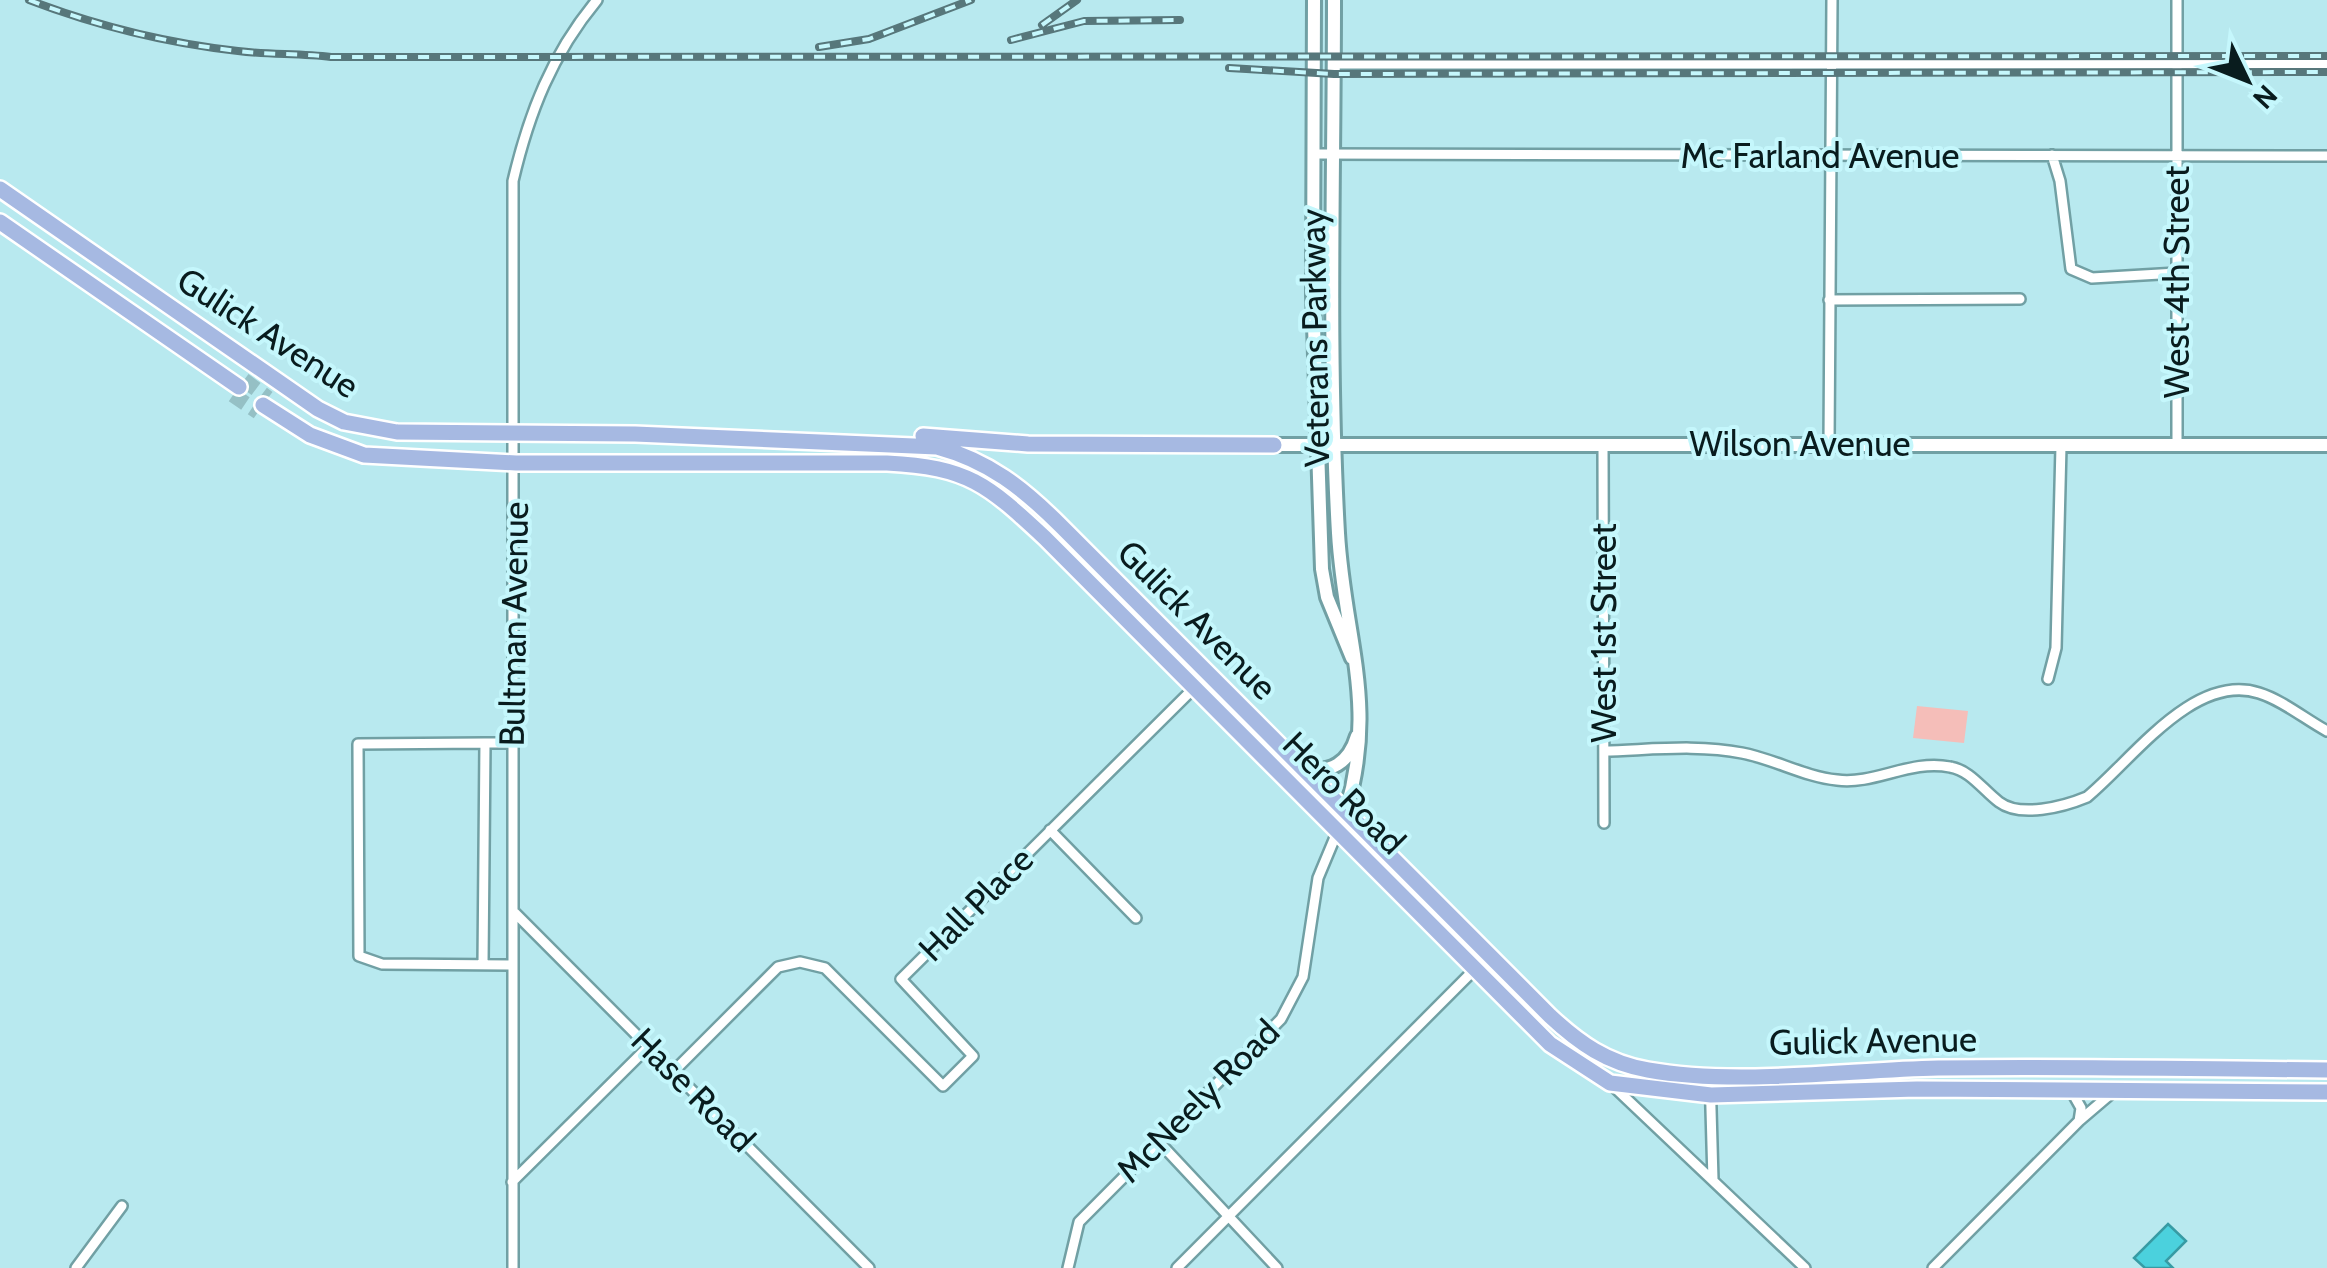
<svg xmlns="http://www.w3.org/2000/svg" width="2327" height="1268" font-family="Cabin,sans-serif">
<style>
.green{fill:#f5beb9}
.water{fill:#4bd1dd;stroke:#379ba4;stroke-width:2.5}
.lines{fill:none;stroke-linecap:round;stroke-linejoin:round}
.primary-tunnel{stroke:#95c0c5;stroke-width:15;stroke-dasharray:15 8;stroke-linecap:butt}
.street-casing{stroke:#71a0a4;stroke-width:14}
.secondary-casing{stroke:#71a0a4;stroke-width:18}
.primary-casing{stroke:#fff;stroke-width:20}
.street{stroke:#fff;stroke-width:9}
.secondary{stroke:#fff;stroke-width:12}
.primary{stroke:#a6b9e2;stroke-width:15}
.rail-casing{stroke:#57777b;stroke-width:8}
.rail{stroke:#c5f7fc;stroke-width:4;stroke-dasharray:11;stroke-linecap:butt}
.labels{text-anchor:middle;stroke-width:8;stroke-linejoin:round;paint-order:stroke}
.street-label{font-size:35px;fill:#091c1e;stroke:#c5f7fc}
</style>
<rect width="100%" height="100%" fill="#b8e9ef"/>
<path class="green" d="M1917 706 1968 711 1964 743 1913 738Z"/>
<path class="water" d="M2168 1224 2186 1241 2166 1261 2173 1268H2145L2134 1258Z"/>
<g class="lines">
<path class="primary-tunnel" d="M244 380 268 398
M233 395 258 412"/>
<g class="street-casing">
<path id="street" d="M2177 0V444
M1334 64H2327
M1314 154 2327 156
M2052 155 2060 181 2071 269 2092 278 2177 273
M1829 300 2020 299
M1603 444 1604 823
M1829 444 1832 0
M2048 679 2056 648 2061 446
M485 743 358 744 359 956 382 964 513 965
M1604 751C1649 750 1698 744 1742 753 1774 759 1805 777 1837 780 1875 785 1910 759 1950 767 1970 770 1983 790 1999 802 2020 818 2063 807 2087 797 2132 760 2194 672 2259 693 2282 700 2305 719 2327 731
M1050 830 1136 918
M515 913 869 1268
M483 965 485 743H511
M675 1070 778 967 800 962 825 968 943 1086 973 1056 901 979 1195 687
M1710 1074 1713 1180
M1612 1085 1805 1268
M2072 1092 2081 1108 2079 1121
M1159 1142 1277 1268
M512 1182 649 1046
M76 1268 122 1206
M513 1268V181C529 113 552 54 597 0
M1068 1268 1079 1222 1281 1019 1303 977 1318 878 1346 811
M1177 1268 1475 969
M1933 1268 2079 1121 2113 1092"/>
</g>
<g class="secondary-casing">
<path id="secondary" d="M1314 0 1313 295 1322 569 1327 597 1352 658
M1334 0C1334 177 1328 356 1338 533 1344 638 1378 703 1346 811
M1274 445H2327
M1303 769C1331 774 1349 763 1357 736"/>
</g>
<g class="primary-casing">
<path id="primary" d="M0 189 318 409 344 422 397 432 635 434 937 447C989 461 1023 488 1061 526L1550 1016C1579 1043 1607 1063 1648 1070 1738 1086 1846 1070 1938 1068 2067 1066 2197 1069 2327 1070
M0 222 239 387
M263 405 310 435 364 455 516 463H887C968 467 987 484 1045 538L1550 1044 1610 1083 1711 1095 1917 1089 2327 1092
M923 436 1028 444 1274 445"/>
</g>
<use href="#street" class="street"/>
<use href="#secondary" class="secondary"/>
<use href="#primary" class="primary"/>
<g class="rail-casing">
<path id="rail" d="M29 0C97 26 166 43 238 51 269 55 300 53 331 57L2327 56
M1042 25 1077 0
M1011 40 1084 21 1180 20
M819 47 869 39 971 0
M1229 68 1334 74 2327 72"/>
</g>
<use href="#rail" class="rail"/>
</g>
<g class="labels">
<g class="street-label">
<text x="1820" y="168">Mc Farland Avenue</text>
<text transform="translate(2177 282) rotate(-90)" y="12">West 4th Street</text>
<text transform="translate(268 333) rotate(33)" y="12">Gulick Avenue</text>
<text transform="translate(1315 338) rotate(-91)" y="12">Veterans Parkway</text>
<text x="1800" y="456">Wilson Avenue</text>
<text transform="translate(1197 620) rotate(45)" y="12">Gulick Avenue</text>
<text transform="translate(514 624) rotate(-89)" y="12">Bultman Avenue</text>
<text transform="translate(1604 633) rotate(-90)" y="12">West 1st Street</text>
<text transform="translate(1344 793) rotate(45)" y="12">Hero Road</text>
<text transform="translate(976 904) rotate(-45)" y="12">Hall Place</text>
<text transform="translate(1873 1041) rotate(-1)" y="12">Gulick Avenue</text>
<text transform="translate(693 1090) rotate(45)" y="12">Hase Road</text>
<text transform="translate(1198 1101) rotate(-45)" y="12">McNeely Road</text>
</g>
</g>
<g transform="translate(2247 80) rotate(133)" stroke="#c5f7fc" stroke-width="8" paint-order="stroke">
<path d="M0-8L18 38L0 25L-18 38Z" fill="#091c1e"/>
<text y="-15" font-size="28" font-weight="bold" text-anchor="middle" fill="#091c1e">N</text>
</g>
</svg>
